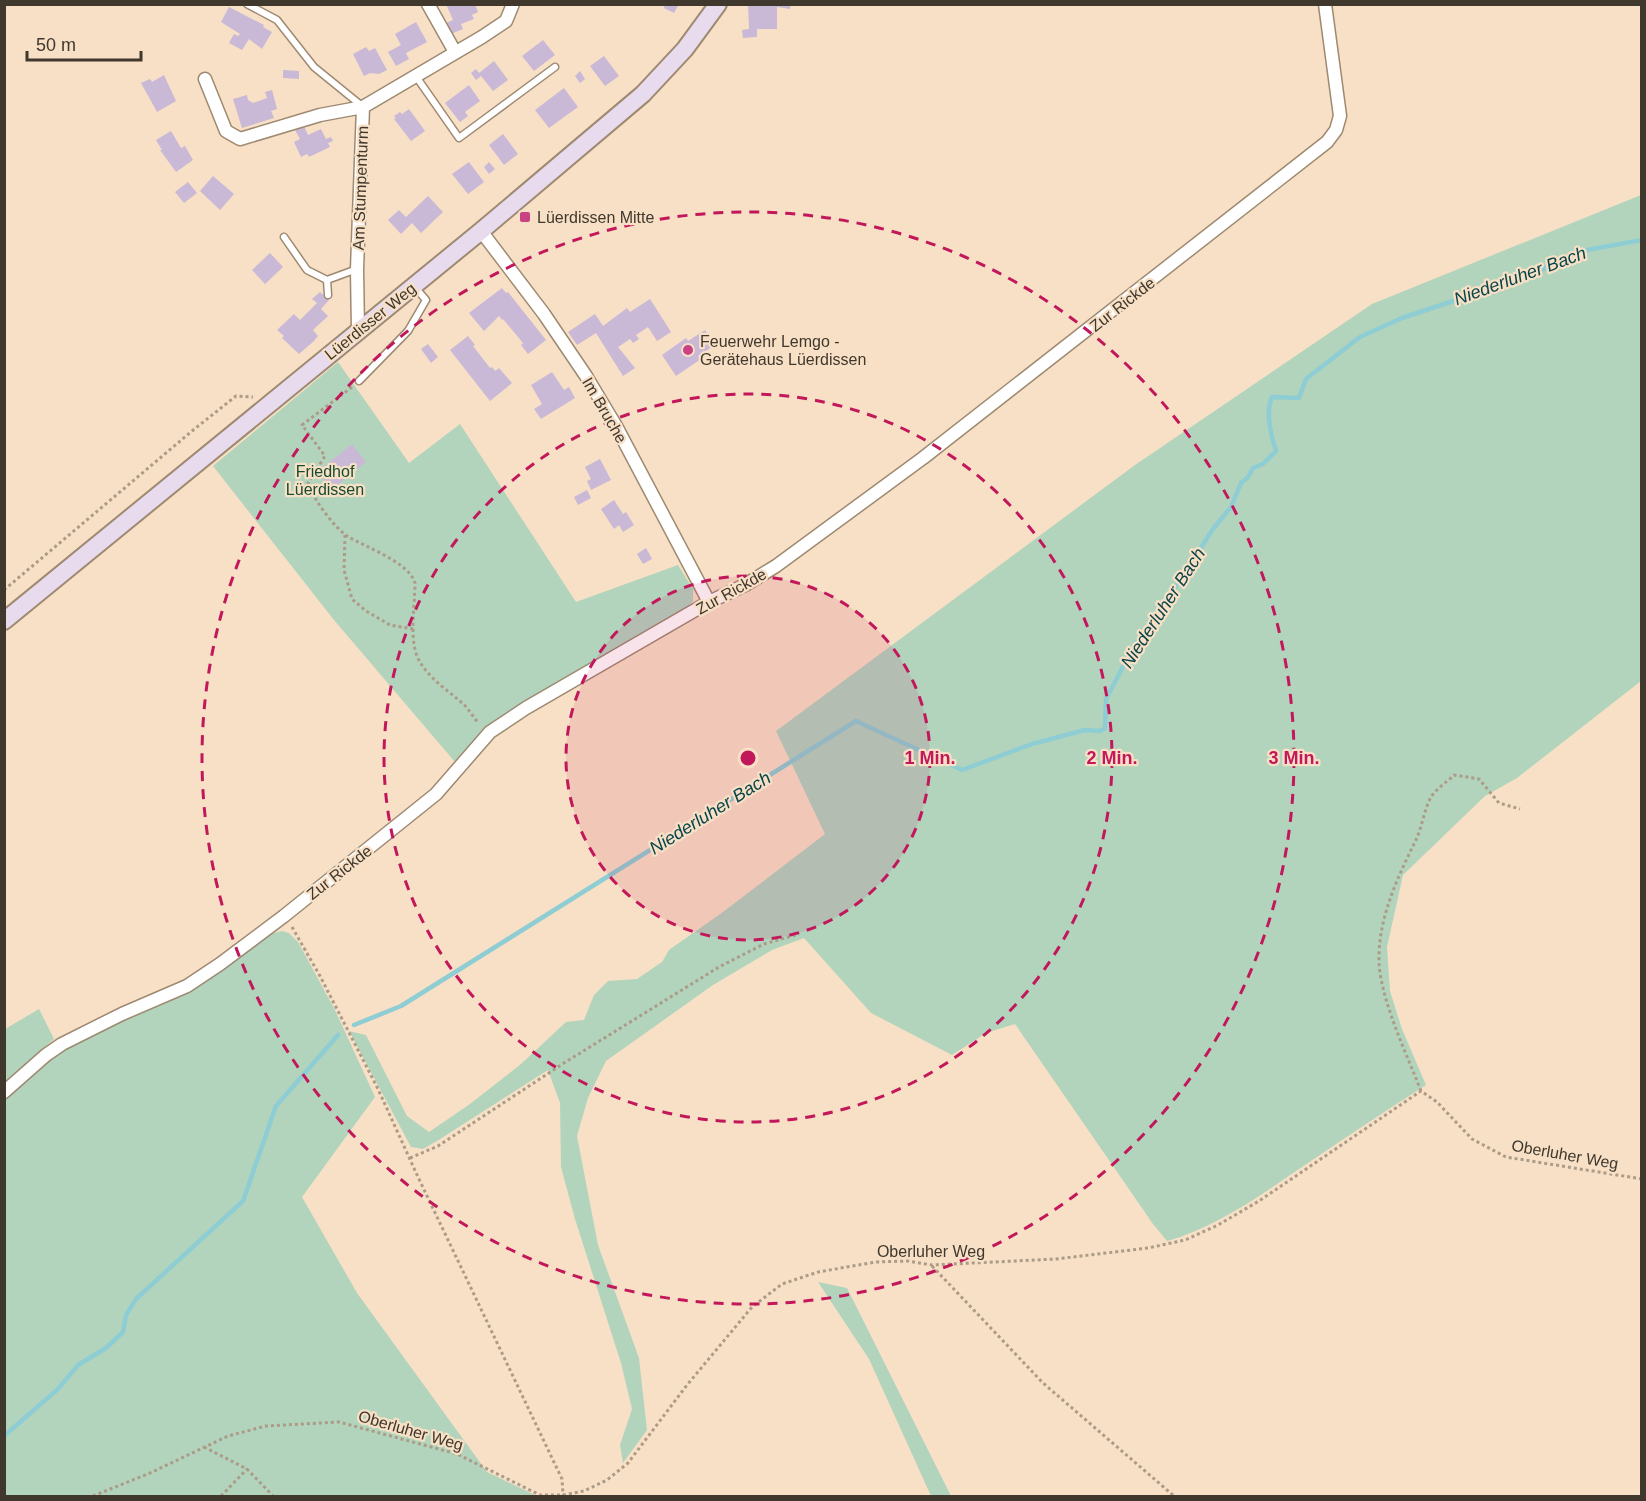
<svg xmlns="http://www.w3.org/2000/svg" width="1646" height="1501" font-family="Helvetica,sans-serif">
<style>
.green{fill:#b2d4bd}
.lines{fill:none;stroke-linecap:round;stroke-linejoin:round}
.stream{stroke:#8ecdd3;stroke-width:4.5}
.building{fill:#c9b9d6}
.lane-casing{stroke:#9e8971;stroke-width:9}
.street-casing{stroke:#9e8971;stroke-width:15}
.secondary-casing{stroke:#9e8971;stroke-width:20}
.path{stroke:#ac9b87;stroke-width:3;stroke-dasharray:3 3;stroke-linecap:butt}
.lane{stroke:#fff;stroke-width:6}
.street{stroke:#fff;stroke-width:12}
.secondary{stroke:#e8dbee;stroke-width:16}
.ring{fill:none;stroke:#c2185b;stroke-width:3;stroke-dasharray:10 8}
.poi-dot{fill:#c94384;stroke:#f7e0c5;stroke-width:2}
.labels{text-anchor:middle;stroke-width:4.5;stroke-linejoin:round;paint-order:stroke}
.street-label{font-size:16px;fill:#40372d;stroke:#f7e0c5}
.poi-label{font-size:16px;fill:#40372d;stroke:#f7e0c5;text-anchor:start}
.park-label{font-size:16px;fill:#164c2f;stroke:#f7e0c5}
.water-label{font-size:18px;font-style:italic;fill:#09454a;stroke:#f7e0c5}
.centre{fill:#c2185b;stroke:#f7e0c5;stroke-width:3}
.ring-label{font-size:18px;text-anchor:middle;font-weight:bold;fill:#c2185b;stroke:#f7e0c5;stroke-width:4.5;stroke-linejoin:round;paint-order:stroke}
</style>
<rect width="100%" height="100%" fill="#f7e0c5"/>
<path class="green" d="M1641 195V681L1517 778 1485 796 1403 875 1387 947 1390 991 1402 1029 1426 1085C1387 1110 1349 1135 1311 1161 1266 1191 1220 1226 1167 1241L1153 1224 1015 1024 986 1033 952 1055 871 1013 804 938 772 950 713 985 606 1061 588 1098 577 1136 598 1245 639 1358 647 1430 623 1463 620 1445 632 1409 621 1363 575 1219 561 1167 560 1103 548 1070 437 1141 423 1149 411 1147 349 1031 366 1035 407 1116 429 1132 470 1104 521 1064 566 1022 584 1020 594 995 608 981 637 979 662 962 669 950 723 912 825 834 776 731 1135 465 1372 304Z
M338 362 409 463 460 424 576 602 678 565 693 589V601L685 609 665 622 541 691 483 730 455 762 334 620 213 466Z
M282 931 289 933 298 942 335 1010 375 1097 302 1197 357 1293 487 1472 537 1496H5V1097L61 1049 141 1011 174 998 203 982 266 935Z
M39 1009 54 1039 5 1081V1029Z
M818 1282 847 1288 951 1496H931L869 1359Z"/>
<g class="lines">
<path class="stream" d="M354 1025 401 1006 856 721 962 770 1032 744 1085 730 1100 731 1105 728 1106 699 1136 642 1151 625 1213 529 1231 507 1241 483 1248 477 1253 468 1263 464 1276 451C1271 435 1265 413 1272 397L1299 398 1306 379 1360 337 1402 318 1520 279 1587 250 1642 240
M4 1436 58 1389 78 1365 106 1348 123 1332 126 1315 136 1299 243 1201 276 1106 338 1035"/>
</g>
<path class="building" d="M446 4H475L478 12 472 15 474 19 461 24 463 29 451 34 446 23 453 20Z
M665 4H679L674 13 664 8Z
M748 4H791L790 9 777 7V29H757V37L743 38 742 30 749 29Z
M229 7 264 25 263 27 272 32 262 49 249 39 242 50 229 43 234 34 238 36 240 34 221 22Z
M416 22 427 42 406 53 409 59 396 66 388 52 401 45 395 34Z
M543 40 555 55 534 71 522 56Z
M366 47 369 51 375 48 387 70 379 74 370 73 364 76 353 54Z
M604 56 619 76 605 86 590 66Z
M494 61 508 80 493 91 481 76 476 80 471 73 476 69 479 73Z
M283 70 299 71V79L283 78Z
M580 71 585 79 580 83 575 76Z
M164 75 176 101 157 112 141 83 150 79 152 82Z
M469 85 480 101 465 112 468 116 460 122 445 103Z
M564 88 578 107 549 128 535 110Z
M272 90 277 109 271 111 274 118 242 128 233 99 247 95 248 100 253 103 267 98 265 92Z
M409 109 425 131 411 141 394 119 396 118 394 116 400 112 402 114Z
M304 126 308 135 321 129 326 139 331 137 333 141 328 143 330 147 309 157 307 154 301 157 294 142 300 139 295 130Z
M171 131 181 148 185 146 193 160 176 172 160 150H162L156 140Z
M503 134 518 154 504 165 489 145Z
M469 162 484 182 468 194 452 174Z
M489 162 495 169 489 174 484 167Z
M213 176 234 194 220 210 200 191Z
M188 182 197 193 184 203 175 192Z
M428 196 443 212 421 233 412 223 401 234 388 220 399 210 406 217Z
M270 253 283 267 265 284 252 270Z
M502 288 506 293 508 292 546 340 528 354 521 345 523 343 503 319 502 320 499 316 484 331 469 313Z
M320 292 329 300 321 309 328 316 313 330 318 336 314 341 299 354 282 338 284 336 277 330 294 314 300 320 317 303 312 299Z
M650 299 671 332 657 341 648 327 636 335 639 339 633 343 630 339 618 347 635 368 623 376 596 333 577 345 568 332 595 314 603 326 627 308 630 312Z
M705 330 715 345 698 356 701 359 676 376 662 355 686 338 688 341Z
M468 336 475 345 473 346 490 368 492 367 495 371 499 368 512 383 490 401 450 350Z
M428 344 438 357 431 363 421 349Z
M552 372 564 390 569 387 575 398 541 419 534 409 542 404 531 385Z
M352 444 366 462 331 490 317 472Z
M600 459 611 480 591 490 587 481 591 479 585 467Z
M587 490 591 498 578 505 574 497Z
M614 500 623 514 626 512 634 525 623 532 619 525 614 529 601 509Z
M646 548 652 559 643 564 637 554Z"/>
<g class="lines">
<g class="lane-casing">
<path id="lane" d="M247 4 277 20 314 67 362 106
M415 75 459 138 555 67
M284 237 307 270 327 280
M328 295 327 280 357 269
M359 381 408 331 426 300 414 286"/>
</g>
<g class="street-casing">
<path id="street" d="M428 4 455 52
M205 79 226 131 240 139 320 115 363 107
M481 231 544 314 586 376 616 426 709 602
M358 331 357 269 363 107 482 37 506 21 513 4
M4 1092 46 1055 62 1044 122 1014 187 986 220 964 284 916 436 794 490 732 526 708 709 602 745 585 776 566 923 458 1327 142 1336 130 1340 116 1325 4"/>
</g>
<g class="secondary-casing">
<path id="secondary" d="M4 621 481 231 643 94 685 49 718 4"/>
</g>
<path class="path" d="M352 387 302 425 325 456 308 483C313 499 334 527 347 536 365 547 409 562 415 583 415 606 408 643 420 662 430 679 447 690 461 702 469 708 472 717 479 723
M345 535 344 570 352 599 366 611 390 625 413 629
M4 590 192 431 236 396 253 397
M292 927 320 976 378 1089 418 1177 562 1479 563 1495
M1421 1091C1407 1055 1389 1018 1381 979 1372 932 1395 882 1416 840 1422 827 1424 810 1431 797 1436 789 1447 782 1454 775L1479 779 1499 803 1520 809
M410 1158 438 1146 564 1063 719 967 764 944 799 934
M932 1266 1043 1383 1174 1496
M204 1447 247 1469 273 1496
M93 1496 150 1473 228 1436 266 1426 339 1422 457 1454 540 1495H563L584 1491 607 1480 628 1463 687 1385 752 1307 782 1284 818 1272 876 1262 908 1261 932 1265 1056 1259 1148 1248 1185 1240 1218 1225 1259 1201 1421 1091 1437 1102 1472 1139 1506 1157 1642 1179
M221 1496 247 1469"/>
<use href="#lane" class="lane"/>
<use href="#street" class="street"/>
<use href="#secondary" class="secondary"/>
</g>
<circle cx="748" cy="758" r="182" fill="#c2185b" fill-opacity=".12"/>
<g class="ring">
<circle cx="748" cy="758" r="182"/>
<circle cx="748" cy="758" r="364"/>
<circle cx="748" cy="758" r="546"/>
</g>
<g class="poi-dot">
<rect x="519" y="211" width="12" height="12" rx="3"/>
<circle cx="688" cy="350" r="6"/>
</g>
<g class="labels">
<g class="street-label">
<text transform="translate(360 188) rotate(-88)" y="6">Am Stumpenturm</text>
<text transform="translate(1122 304) rotate(-38)" y="6">Zur Rickde</text>
<text transform="translate(370 321) rotate(-39)" y="6">Lüerdisser Weg</text>
<text transform="translate(605 410) rotate(60)" y="6">Im Bruche</text>
<text transform="translate(731 591) rotate(-29)" y="6">Zur Rickde</text>
<text transform="translate(339 872) rotate(-38)" y="6">Zur Rickde</text>
<text transform="translate(1565 1154) rotate(10)" y="6">Oberluher Weg</text>
<text x="931" y="1257">Oberluher Weg</text>
<text transform="translate(411 1430) rotate(16)" y="6">Oberluher Weg</text>
</g>
<g class="poi-label">
<text x="537" y="223">Lüerdissen Mitte</text>
<text x="700" y="347">Feuerwehr Lemgo -<tspan x="700" dy="18">Gerätehaus Lüerdissen</tspan></text>
</g>
<g class="park-label">
<text x="325" y="477">Friedhof<tspan x="325" dy="18">Lüerdissen</tspan></text>
</g>
<g class="water-label">
<text transform="translate(1520 276) rotate(-20)" y="6">Niederluher Bach</text>
<text transform="translate(1163 608) rotate(-57)" y="6">Niederluher Bach</text>
<text transform="translate(710 813) rotate(-32)" y="6">Niederluher Bach</text>
</g>
</g>
<circle cx="748" cy="758" r="9" class="centre"/>
<g class="ring-label">
<text x="930" y="764">1 Min.</text>
<text x="1112" y="764">2 Min.</text>
<text x="1294" y="764">3 Min.</text>
</g>
<rect width="1646" height="1501" fill="none" stroke="#40372d" stroke-width="12"/>
<path d="M27 51v9h114v-9" fill="none" stroke="#40372d" stroke-width="3"/>
<text x="36" y="51" font-size="18" fill="#40372d" stroke="#f7e0c5" stroke-width="4.5" paint-order="stroke">50 m</text>
</svg>
